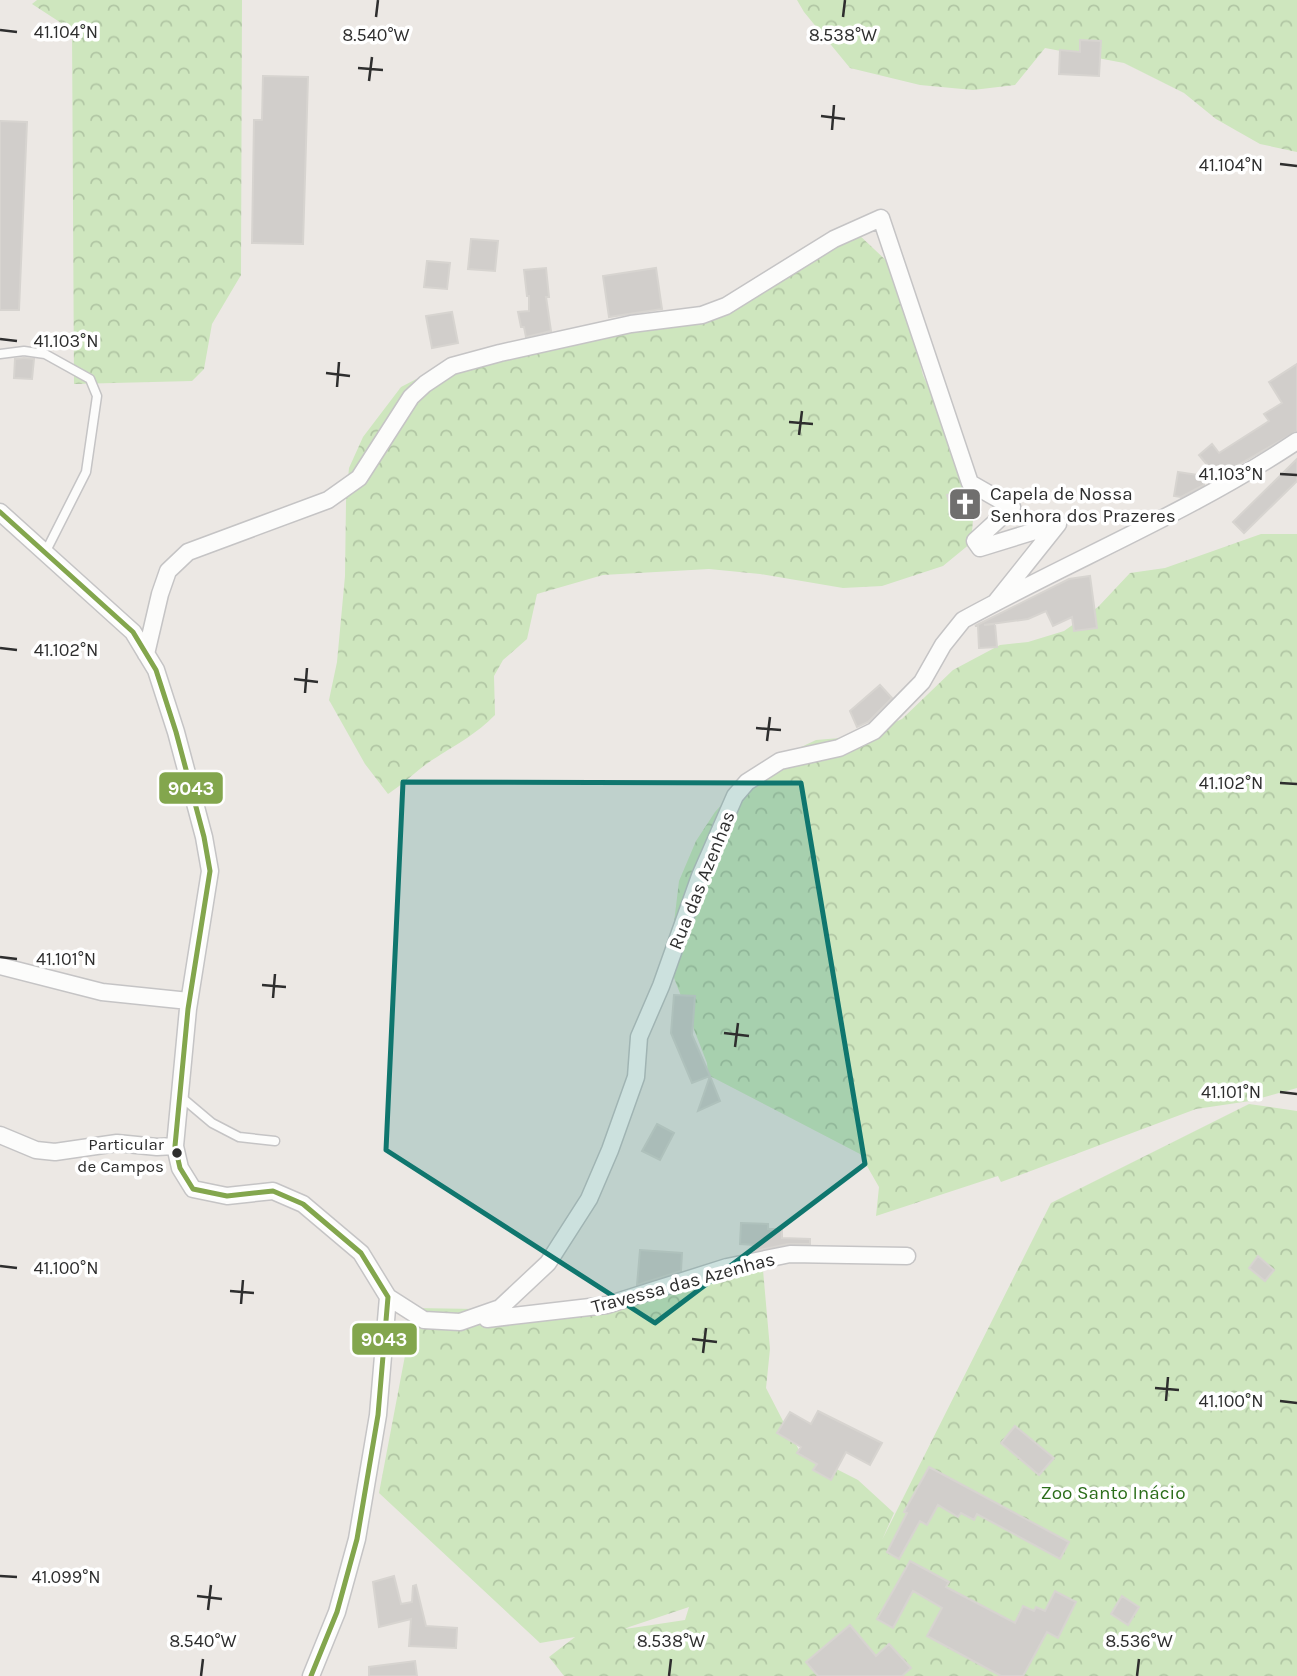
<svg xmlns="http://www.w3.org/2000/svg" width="1297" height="1676" font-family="Karla,sans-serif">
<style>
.forest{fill:url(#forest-crowns);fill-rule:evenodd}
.building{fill:#d1cecb;stroke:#d7d4d0;stroke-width:2}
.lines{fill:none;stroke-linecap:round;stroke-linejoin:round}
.service-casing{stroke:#c5c4c5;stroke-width:11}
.minor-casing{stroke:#c5c4c5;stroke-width:19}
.service{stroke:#fcfcfb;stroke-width:8}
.minor{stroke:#fcfcfb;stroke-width:16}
.bus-1-casing{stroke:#fff;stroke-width:10}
.bus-1{stroke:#83a64d;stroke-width:5}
.marked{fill:#0f766e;fill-opacity:0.2;stroke:#0f766e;stroke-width:5;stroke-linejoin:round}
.ticks{fill:none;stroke:#2e2e2e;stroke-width:2.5}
.bus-dot{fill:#2e2e2e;stroke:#fff;stroke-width:2.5}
.labels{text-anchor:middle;stroke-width:7;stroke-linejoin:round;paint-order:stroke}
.bus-label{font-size:17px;fill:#2e2e2e;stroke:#fff;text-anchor:end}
.poi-label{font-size:19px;fill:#2e2e2e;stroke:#fff;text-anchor:start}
.street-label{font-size:19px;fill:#2e2e2e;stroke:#fff}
.park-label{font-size:19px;fill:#2c6e1b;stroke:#fff}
.ticks-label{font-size:18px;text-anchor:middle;fill:#2e2e2e;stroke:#fff;stroke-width:7;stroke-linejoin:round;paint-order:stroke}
.line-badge{stroke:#fff;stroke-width:2.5}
.badge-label{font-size:19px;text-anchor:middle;font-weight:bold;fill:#fff}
</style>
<defs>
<pattern id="forest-crowns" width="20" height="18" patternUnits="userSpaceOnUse" patternTransform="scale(1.75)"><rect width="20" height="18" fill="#cee6be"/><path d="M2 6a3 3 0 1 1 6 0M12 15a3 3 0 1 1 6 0" fill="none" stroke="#b1c6a4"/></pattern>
</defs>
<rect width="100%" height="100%" fill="#ece8e4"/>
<path class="forest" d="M37 0H242L241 275 212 324 204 369 192 381 74 384 72 30 32 4Z
M797 0H1297V152L1260 144 1216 119 1184 93 1124 63 1045 48 1015 85 973 90 920 85 850 68 804 12Z
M857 233 909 282 907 313 923 375 962 464 973 520 971 543 943 566 882 586 843 588 760 574 709 569 603 575 537 594 527 639 503 660 494 676 495 715C475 735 460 742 437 757 420 767 405 783 388 794L365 764 329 700 337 662 345 576 346 501 349 468 363 437 401 387 428 373 733 309Z
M1261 534H1297V1088L1250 1101 1196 1109 1001 1182 998 1176 876 1216 879 1187 860 1154 708 1075 707 1063 669 965 673 931 679 881 696 841 715 812 742 782 780 757 816 740 864 736 902 719 953 670 1000 645 1028 642 1064 631 1098 607 1130 573 1165 568Z
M1249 1104 1297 1111V1676H564L549 1657 575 1637 540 1643 379 1493 414 1308 605 1311 739 1260 763 1270 770 1349 766 1388 783 1421 799 1450 858 1480 894 1513 882 1540 1051 1203ZM689 1607 685 1620 625 1629 629 1627Z"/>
<path class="building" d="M1080 40 1101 41 1099 76 1059 74 1060 50 1080 52Z
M263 76 308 77 303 244 252 243 254 120H262Z
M0 121 27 122 19 310H0Z
M471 239 498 241 495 271 468 269Z
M427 261 450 263 447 289 424 287Z
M546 268 549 297H546L551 331 526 337 524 327H521L518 312 529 311V296H527L524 270Z
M656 268 662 309 609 317 603 276Z
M452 312 458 343 432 348 426 316Z
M24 358 34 359 32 379 14 378 15 359Z
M1297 364V431L1226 472 1222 466 1214 473 1199 455 1212 444 1219 453 1269 421 1264 414 1282 403 1269 382Z
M1297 459V481L1244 533 1233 522Z
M1178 472 1205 476 1204 485 1181 497 1174 496Z
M963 491 966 497 972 496 979 500 981 510 954 519 947 495Z
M1090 576 1097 628 1074 631 1072 617 1053 626 1046 611 1028 619 984 625 995 624 997 647 979 648 978 626H975L1069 579Z
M880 685 892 698 868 722 857 727 850 711Z
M674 995 695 996 692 1035 710 1076 692 1083 671 1033Z
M710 1076 720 1101 698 1111Z
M657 1124 674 1133 660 1160 642 1151Z
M741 1223 768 1224V1229H782V1238L810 1239V1244H788L755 1251V1245L740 1244Z
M640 1250 682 1253 681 1271 637 1285Z
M1258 1256 1274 1270 1265 1281 1249 1268Z
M818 1411 882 1443 870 1465 846 1452 831 1480 813 1470 817 1464 797 1453 801 1447 777 1433 790 1412 811 1424Z
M1015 1426 1054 1458 1039 1475 1001 1443Z
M929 1467 1069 1542 1060 1559 977 1514 974 1520 961 1513 958 1517 938 1505 927 1525 920 1521 899 1559 887 1552 907 1513 904 1512Z
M910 1561 949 1582 946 1587 1015 1623 1023 1606 1034 1611 1036 1607 1045 1611 1055 1591 1076 1602 1058 1638 1047 1632 1023 1676H1001L927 1636 942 1608 913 1591 893 1628 877 1619Z
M394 1576 401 1604 412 1602 413 1586 416 1585 426 1626 457 1628 456 1648 409 1646 411 1619 379 1627 373 1582Z
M1122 1596 1139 1607 1128 1625 1111 1614Z
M850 1625 876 1656 889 1644 911 1668 902 1676H818L806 1662Z
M415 1661 417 1676H369V1667Z"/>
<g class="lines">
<g class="service-casing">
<path id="service" d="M0 354 24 351 45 354 90 379 97 396 86 472 45 553
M180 1096 212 1123 239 1137 275 1141"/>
</g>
<g class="minor-casing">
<path id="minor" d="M0 512 133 632 156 670 176 732 204 837 210 871 188 1009 175 1146 180 1168 193 1189 227 1196 273 1191 303 1204 361 1253 388 1297 378 1415 357 1539 337 1612 311 1676
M146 654 160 594 168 571 188 552 328 500 359 478 411 397 425 384 452 366 500 353 631 324 702 315 726 306 834 239 881 218 970 483 1012 507 975 541 980 548 1058 524 995 603
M0 966 102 992 189 1001
M0 1135 36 1150 55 1152 117 1143 157 1147 175 1146
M388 1297 424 1320 460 1322 500 1308 548 1263 589 1199 610 1150 636 1077 639 1037 661 986 700 876 735 796 747 782 780 761 839 748 874 731 922 682 943 645 963 620C1074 559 1192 511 1297 441
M487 1319 607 1305 727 1267 790 1254 907 1256"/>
</g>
<use href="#service" class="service"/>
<use href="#minor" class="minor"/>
<g class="bus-1-casing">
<path id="bus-1" d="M0 512 133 632 156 670 176 732 204 837 210 871 188 1009 175 1146 180 1168 193 1189 227 1196 273 1191 303 1204 361 1253 388 1297 378 1415 357 1539 337 1612 311 1676"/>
</g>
<use href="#bus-1" class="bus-1"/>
</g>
<path class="marked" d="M403 782 801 783 865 1164 655 1323 386 1150Z"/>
<path class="ticks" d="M376 17 378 0M843 17 845 0M0 30 17 32M358 68 383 70M369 81 372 57M821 116 845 119M832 130 834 105M1280 164 1297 166M0 339 17 341M326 373 350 376M337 387 339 362M789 422 813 424M799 435 802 411M1280 474 1297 475M0 648 17 650M294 679 318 682M305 693 307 668M756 728 781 730M767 741 770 717M1280 783 1297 784M0 957 17 959M262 985 286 987M273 998 275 974M724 1033 749 1036M735 1047 738 1023M1280 1092 1297 1094M0 1266 17 1268M230 1291 254 1293M241 1304 243 1280M692 1339 717 1342M703 1353 706 1328M1155 1388 1179 1390M1166 1401 1168 1377M1280 1401 1297 1403M0 1576 17 1577M197 1596 222 1599M208 1610 211 1585M201 1676 203 1659M669 1676 671 1659M1137 1676 1139 1659"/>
<defs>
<g id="church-square" transform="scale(1.75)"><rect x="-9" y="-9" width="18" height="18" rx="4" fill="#706f6e" stroke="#fff"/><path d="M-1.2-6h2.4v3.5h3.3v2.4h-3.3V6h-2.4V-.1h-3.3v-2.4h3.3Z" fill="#fff"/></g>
</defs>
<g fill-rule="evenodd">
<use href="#church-square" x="965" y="504"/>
</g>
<circle class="bus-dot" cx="177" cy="1153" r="6"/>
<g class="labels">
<g class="bus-label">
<text x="164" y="1150">Particular<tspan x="164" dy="22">de Campos</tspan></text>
</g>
<g class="poi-label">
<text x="990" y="500">Capela de Nossa<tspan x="990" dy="22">Senhora dos Prazeres</tspan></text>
</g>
<g class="street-label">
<text transform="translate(701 880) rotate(-68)" y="7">Rua das Azenhas</text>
<text transform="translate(683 1282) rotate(-15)" y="7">Travessa das Azenhas</text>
</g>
<g class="park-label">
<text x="1113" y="1499">Zoo Santo Inácio</text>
</g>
</g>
<g class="ticks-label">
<text x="66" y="38">41.104°N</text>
<text x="376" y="41">8.540°W</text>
<text x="843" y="41">8.538°W</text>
<text x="1231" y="171">41.104°N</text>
<text x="66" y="347">41.103°N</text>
<text x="1231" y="480">41.103°N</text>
<text x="66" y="656">41.102°N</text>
<text x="1231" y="789">41.102°N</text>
<text x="66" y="965">41.101°N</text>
<text x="1231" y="1098">41.101°N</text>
<text x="66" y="1274">41.100°N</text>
<text x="1231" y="1407">41.100°N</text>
<text x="66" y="1583">41.099°N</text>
<text x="203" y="1647">8.540°W</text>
<text x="671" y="1647">8.538°W</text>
<text x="1139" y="1647">8.536°W</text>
</g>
<g class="line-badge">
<rect x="158" y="771" width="66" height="34" rx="7" fill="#83a64d"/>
<rect x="351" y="1322" width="67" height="34" rx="7" fill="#83a64d"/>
</g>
<g class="badge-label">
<text x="191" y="795">9043</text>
<text x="384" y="1346">9043</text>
</g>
</svg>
